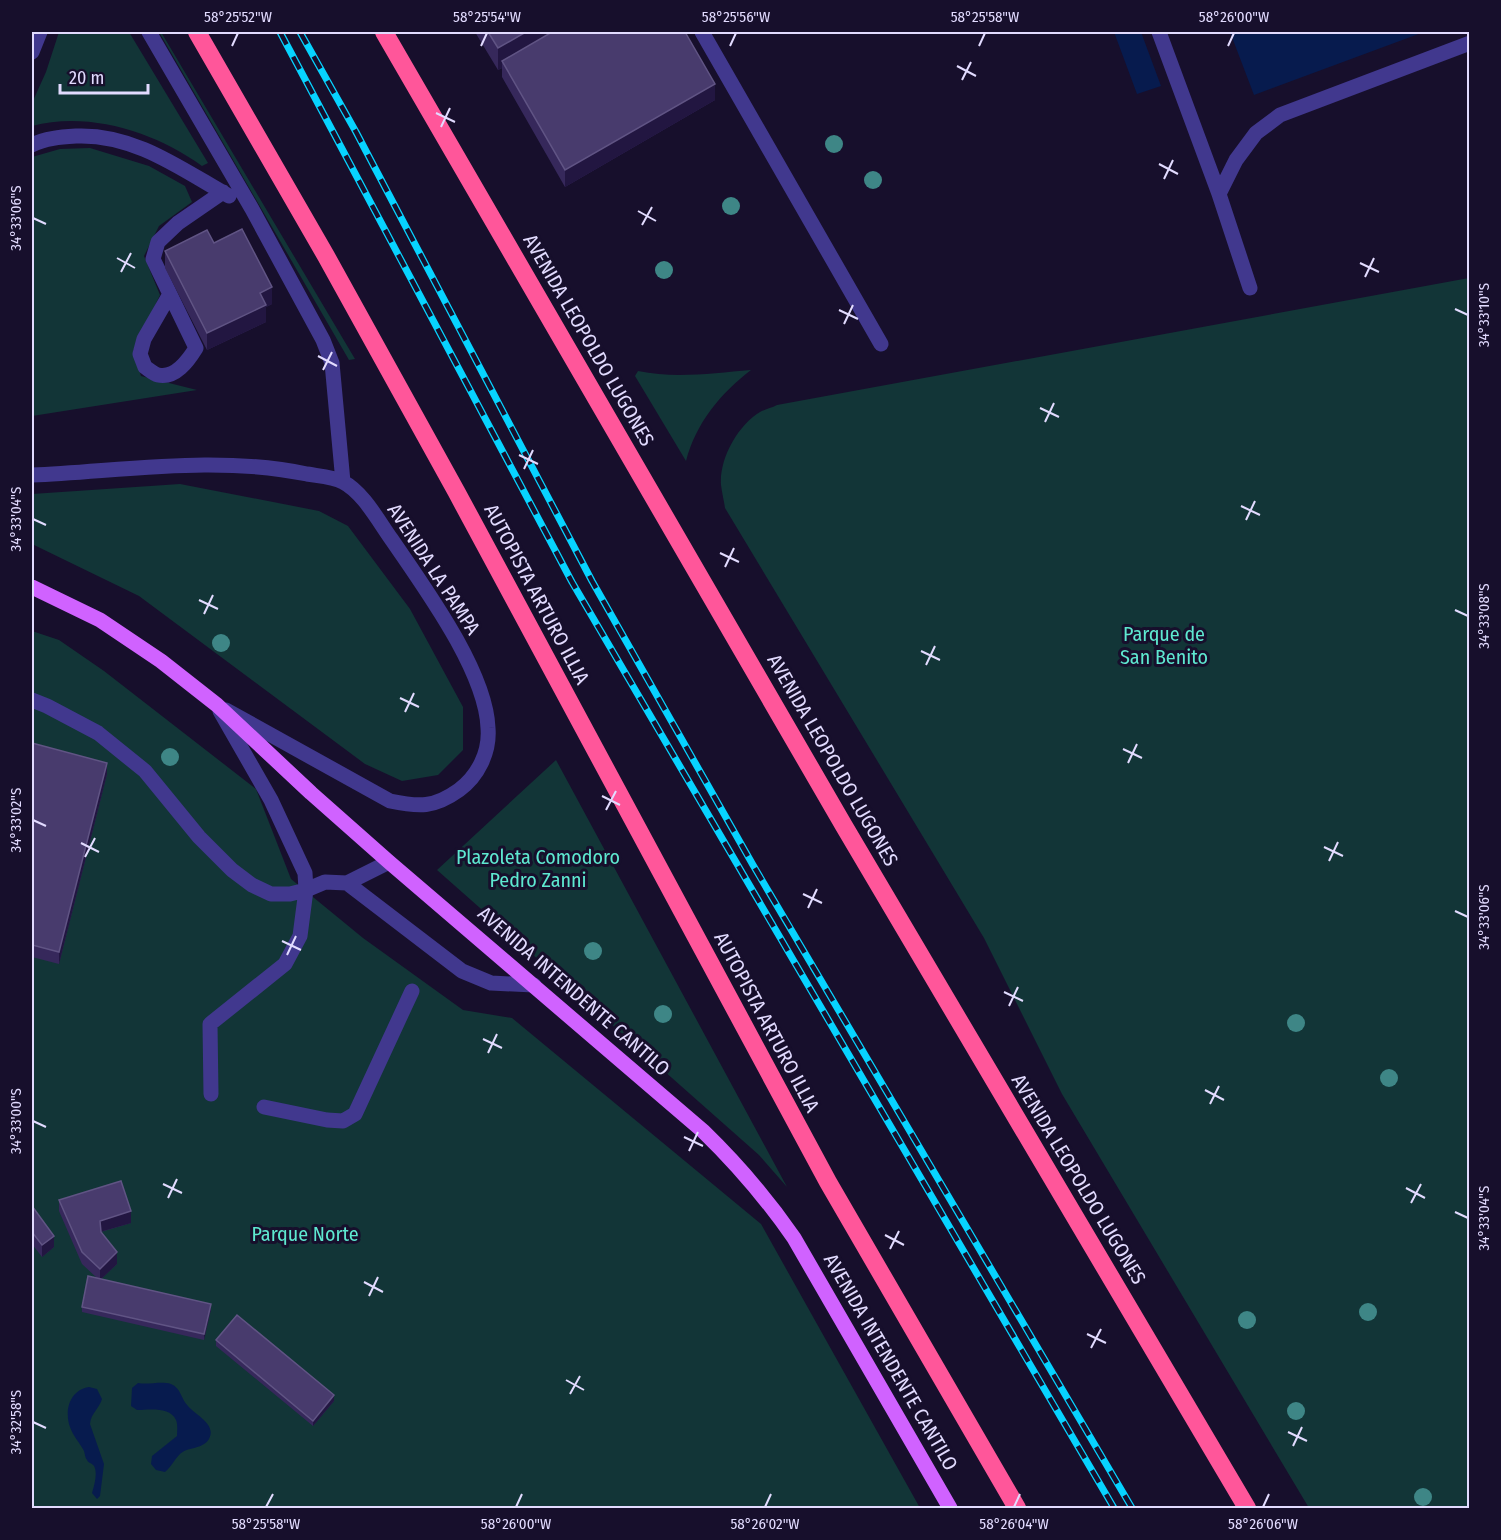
<svg xmlns="http://www.w3.org/2000/svg" width="1501" height="1540" font-family="'Fira Sans Condensed',sans-serif">
<style>
.green{fill:#123537}
.water{fill:#071b4e}
.lines{fill:none;stroke-linecap:round;stroke-linejoin:round}
.minor{stroke:#41388e;stroke-width:15}
.major{stroke:#d062ff;stroke-width:15}
.highway{stroke:#ff569a;stroke-width:18}
.rail-casing{stroke:#07d3ff;stroke-width:7}
.rail{stroke:#170f2c;stroke-width:4.5;stroke-dasharray:14;stroke-linecap:butt}
.tree{fill:#3e8686}
.wall{fill:#36285b}
.shaded-wall{fill:#221641}
.building{fill:#483b6d;stroke:#605484;stroke-width:1.5}
.ticks{fill:none;stroke:#e2dbff;stroke-width:2}
.labels{text-anchor:middle;stroke-width:6;stroke-linejoin:round;paint-order:stroke}
.street-label{font-size:20px;fill:#e2dbff;stroke:#170f2c}
.park-label{font-size:20px;fill:#5ee8d0;stroke:#170f2c}
.neatline{fill:none;stroke:#e2dbff;stroke-width:2}
.ticks-label{font-size:15px;text-anchor:middle;fill:#e2dbff}
</style>
<rect width="100%" height="100%" fill="#170f2c"/>
<path class="green" d="M59 32H129L208 163 202 166C155 132 89 111 32 126V103L46 72Z
M159 32H161L355 359 349 360Z
M90 148 149 166 185 186 192 202 159 226 144 256 160 295 133 351 141 376 197 390 32 416V157L60 149Z
M1469 278V1508H1309L1062 1094 984 938 725 508C724 501 722 493 721 485 719 459 738 425 760 412 765 409 772 408 777 405Z
M751 370C720 394 696 423 686 461L635 376 638 371C675 379 714 373 751 370Z
M180 484 319 511 348 526 410 609 463 707V750L438 775 402 781 365 764 139 596 32 544V494Z
M32 631 59 640 104 671 256 789 291 879 363 938 463 1010 512 1018 761 1224 920 1508H32Z
M556 760 787 1187 759 1155 437 870Z"/>
<path class="water" d="M1114 32H1141L1161 86 1137 94Z
M1230 32H1424L1254 95Z
M138 1383C148 1385 161 1381 171 1384 181 1388 181 1399 188 1406 195 1415 217 1424 209 1439 202 1450 189 1446 180 1454 174 1460 172 1466 165 1472L156 1470 151 1464 152 1456 177 1436C177 1432 178 1424 176 1420 170 1406 148 1410 137 1410L131 1406 132 1388Z
M89 1387 97 1389 102 1399C99 1409 91 1413 90 1424L104 1464 100 1496 97 1499 92 1493C94 1486 98 1473 94 1466 92 1463 88 1463 87 1460 85 1458 85 1454 84 1451 80 1443 73 1436 70 1427 64 1410 70 1390 89 1387Z"/>
<g class="lines">
<path class="minor" d="M149 32 252 209 323 340 332 363 343 482
M702 32 881 344
M1159 32 1219 194 1250 288
M32 52 40 32
M32 145C45 138 62 137 77 136 135 134 181 169 229 196
M1219 194 1236 160 1256 133 1280 115 1470 43
M170 294 144 339 140 354 145 367C148 369 154 374 158 375 175 379 188 361 196 348L153 259 158 242 178 223 223 192
M32 475C123 471 216 455 307 474 318 476 333 477 343 482 363 492 379 522 392 540 424 587 486 671 488 728 490 752 478 776 459 790 434 808 419 807 390 801L226 710
M32 700 47 706 98 733 145 771 199 837 232 870 252 885 271 894H290L306 890 325 882 347 883 462 971 491 983 534 985
M347 883 389 862
M211 1094 210 1024 285 964 300 936 306 890 305 873 271 800 220 711
M264 1107 327 1120 343 1121 355 1114 412 991"/>
<path class="major" d="M32 587 100 620 161 661 217 705 311 793 389 862 703 1131C737 1164 767 1199 794 1238L950 1508"/>
<path class="highway" d="M197 32 326 256 456 491 828 1182 1017 1508
M384 32 844 826 1247 1508"/>
<g class="rail-casing">
<path id="rail" d="M280 32 572 582 1114 1508
M300 32 356 132 592 581 753 865 1132 1508"/>
</g>
<use href="#rail" class="rail"/>
</g>
<g class="tree">
<circle cx="834" cy="144" r="9"/>
<circle cx="873" cy="180" r="9"/>
<circle cx="731" cy="206" r="9"/>
<circle cx="664" cy="270" r="9"/>
<circle cx="221" cy="643" r="9"/>
<circle cx="170" cy="757" r="9"/>
<circle cx="593" cy="951" r="9"/>
<circle cx="663" cy="1014" r="9"/>
<circle cx="1296" cy="1023" r="9"/>
<circle cx="1389" cy="1078" r="9"/>
<circle cx="1368" cy="1312" r="9"/>
<circle cx="1247" cy="1320" r="9"/>
<circle cx="1296" cy="1411" r="9"/>
<circle cx="1423" cy="1497" r="9"/>
</g>
<path class="wall" d="M475 32H685L715 100 565 187 502 77V68L498 70Z
M214 243 272 304 266 307V322L207 350 165 268V251Z
M32 743 107 774 59 964 32 957Z
M59 1200 131 1223 101 1232 117 1264 101 1279 211 1309 204 1340 82 1312V1307L97 1278 82 1264 59 1211Z
M32 1206 54 1247 42 1257 32 1244Z
M216 1340 334 1401 313 1426 216 1346Z"/>
<path class="shaded-wall" d="M526 32H564L502 61V68L498 70V48Z
M715 84V100L565 187V170Z
M272 287V304L266 307V322L207 350V333L260 293Z
M107 763V774L59 964V952Z
M131 1211V1223L100 1232V1221Z
M54 1236V1247L42 1257V1245Z
M117 1252V1264L100 1280V1269Z
M211 1304V1309L204 1340V1334Z
M334 1395V1401L313 1426V1421Z"/>
<path class="building" d="M488 32H526L498 48Z
M552 32H685L715 84 565 170 502 61Z
M242 229 272 287 260 293 266 305 207 333 165 251 207 230 214 243Z
M32 743 107 763 59 952 32 945Z
M121 1181 131 1211 100 1221 101 1232 117 1252 100 1269 82 1252 59 1200Z
M32 1206 54 1236 42 1245 32 1232Z
M88 1276 211 1304 204 1334 82 1307Z
M237 1315 334 1395 313 1421 216 1340Z"/>
<path class="ticks" d="M232 46 238 33M481 46 487 33M730 46 736 33M979 46 985 33M1228 46 1234 33M957 66 976 76M962 80 971 62M436 113 455 122M441 127 450 108M1159 164 1178 174M1164 179 1173 160M638 211 656 221M33 218 46 224M642 225 652 207M117 258 135 268M1360 263 1379 272M121 272 131 253M1365 277 1374 258M1455 309 1468 315M839 310 858 319M844 324 853 305M318 356 337 366M323 370 332 352M1040 408 1059 417M1045 422 1054 403M519 455 538 464M524 469 533 450M1241 506 1260 515M33 519 46 525M1246 520 1255 501M720 553 739 562M725 567 734 548M199 600 218 609M1455 610 1468 616M204 614 213 595M921 651 940 660M926 665 935 646M400 698 419 707M405 712 414 693M1123 749 1142 758M1128 763 1137 744M602 796 620 805M606 810 616 791M33 820 46 826M81 843 99 852M1324 847 1343 856M85 857 95 838M1329 861 1338 842M803 894 822 903M808 908 817 889M1455 911 1468 917M282 941 301 950M287 955 296 936M1004 992 1023 1001M1009 1006 1018 987M483 1039 502 1048M488 1053 497 1034M1205 1090 1224 1100M1210 1104 1219 1086M33 1121 46 1127M684 1137 703 1146M689 1151 698 1132M163 1184 182 1193M1406 1188 1425 1198M168 1198 177 1179M1411 1203 1421 1184M1455 1212 1468 1218M885 1235 904 1245M890 1249 899 1231M364 1282 383 1292M369 1296 378 1277M1087 1334 1106 1343M1091 1348 1101 1329M566 1380 584 1390M570 1394 580 1376M33 1422 46 1428M1288 1432 1307 1441M1293 1446 1302 1427M266 1507 273 1494M516 1507 522 1494M765 1507 771 1494M1014 1507 1020 1494M1263 1507 1269 1494"/>
<g class="labels">
<g class="street-label">
<text transform="translate(589 340) rotate(60)" y="7">AVENIDA LEOPOLDO LUGONES</text>
<text transform="translate(434 569) rotate(57)" y="7">AVENIDA LA PAMPA</text>
<text transform="translate(537 594) rotate(62)" y="7">AUTOPISTA ARTURO ILLIA</text>
<text transform="translate(833 760) rotate(60)" y="7">AVENIDA LEOPOLDO LUGONES</text>
<text transform="translate(574 991) rotate(41)" y="7">AVENIDA INTENDENTE CANTILO</text>
<text transform="translate(767 1022) rotate(62)" y="7">AUTOPISTA ARTURO ILLIA</text>
<text transform="translate(1079 1179) rotate(59)" y="7">AVENIDA LEOPOLDO LUGONES</text>
<text transform="translate(891 1362) rotate(60)" y="7">AVENIDA INTENDENTE CANTILO</text>
</g>
<g class="park-label">
<text x="1164" y="641">Parque de<tspan x="1164" dy="23">San Benito</tspan></text>
<text x="538" y="864">Plazoleta Comodoro<tspan x="538" dy="23">Pedro Zanni</tspan></text>
<text x="305" y="1241">Parque Norte</text>
</g>
</g>
<rect width="1501" height="1540" fill="none" stroke="#170f2c" stroke-width="66"/>
<path d="M60 84v9h88v-9" fill="none" stroke="#e2dbff" stroke-width="3"/>
<text x="69" y="84" font-size="18" fill="#e2dbff" stroke="#170f2c" stroke-width="4.5" paint-order="stroke">20 m</text>
<rect x="33" y="33" width="1435" height="1474" class="neatline"/>
<g class="ticks-label">
<text x="238" y="22">58°25'52"W</text>
<text x="487" y="22">58°25'54"W</text>
<text x="736" y="22">58°25'56"W</text>
<text x="985" y="22">58°25'58"W</text>
<text x="1234" y="22">58°26'00"W</text>
<text transform="translate(16 218) rotate(-90)" y="5">34°33'06"S</text>
<text transform="translate(1484 315) rotate(-90)" y="5">34°33'10"S</text>
<text transform="translate(16 519) rotate(-90)" y="5">34°33'04"S</text>
<text transform="translate(1484 616) rotate(-90)" y="5">34°33'08"S</text>
<text transform="translate(16 820) rotate(-90)" y="5">34°33'02"S</text>
<text transform="translate(1484 917) rotate(-90)" y="5">34°33'06"S</text>
<text transform="translate(16 1121) rotate(-90)" y="5">34°33'00"S</text>
<text transform="translate(1484 1218) rotate(-90)" y="5">34°33'04"S</text>
<text transform="translate(16 1422) rotate(-90)" y="5">34°32'58"S</text>
<text x="266" y="1529">58°25'58"W</text>
<text x="516" y="1529">58°26'00"W</text>
<text x="765" y="1529">58°26'02"W</text>
<text x="1014" y="1529">58°26'04"W</text>
<text x="1263" y="1529">58°26'06"W</text>
</g>
</svg>
